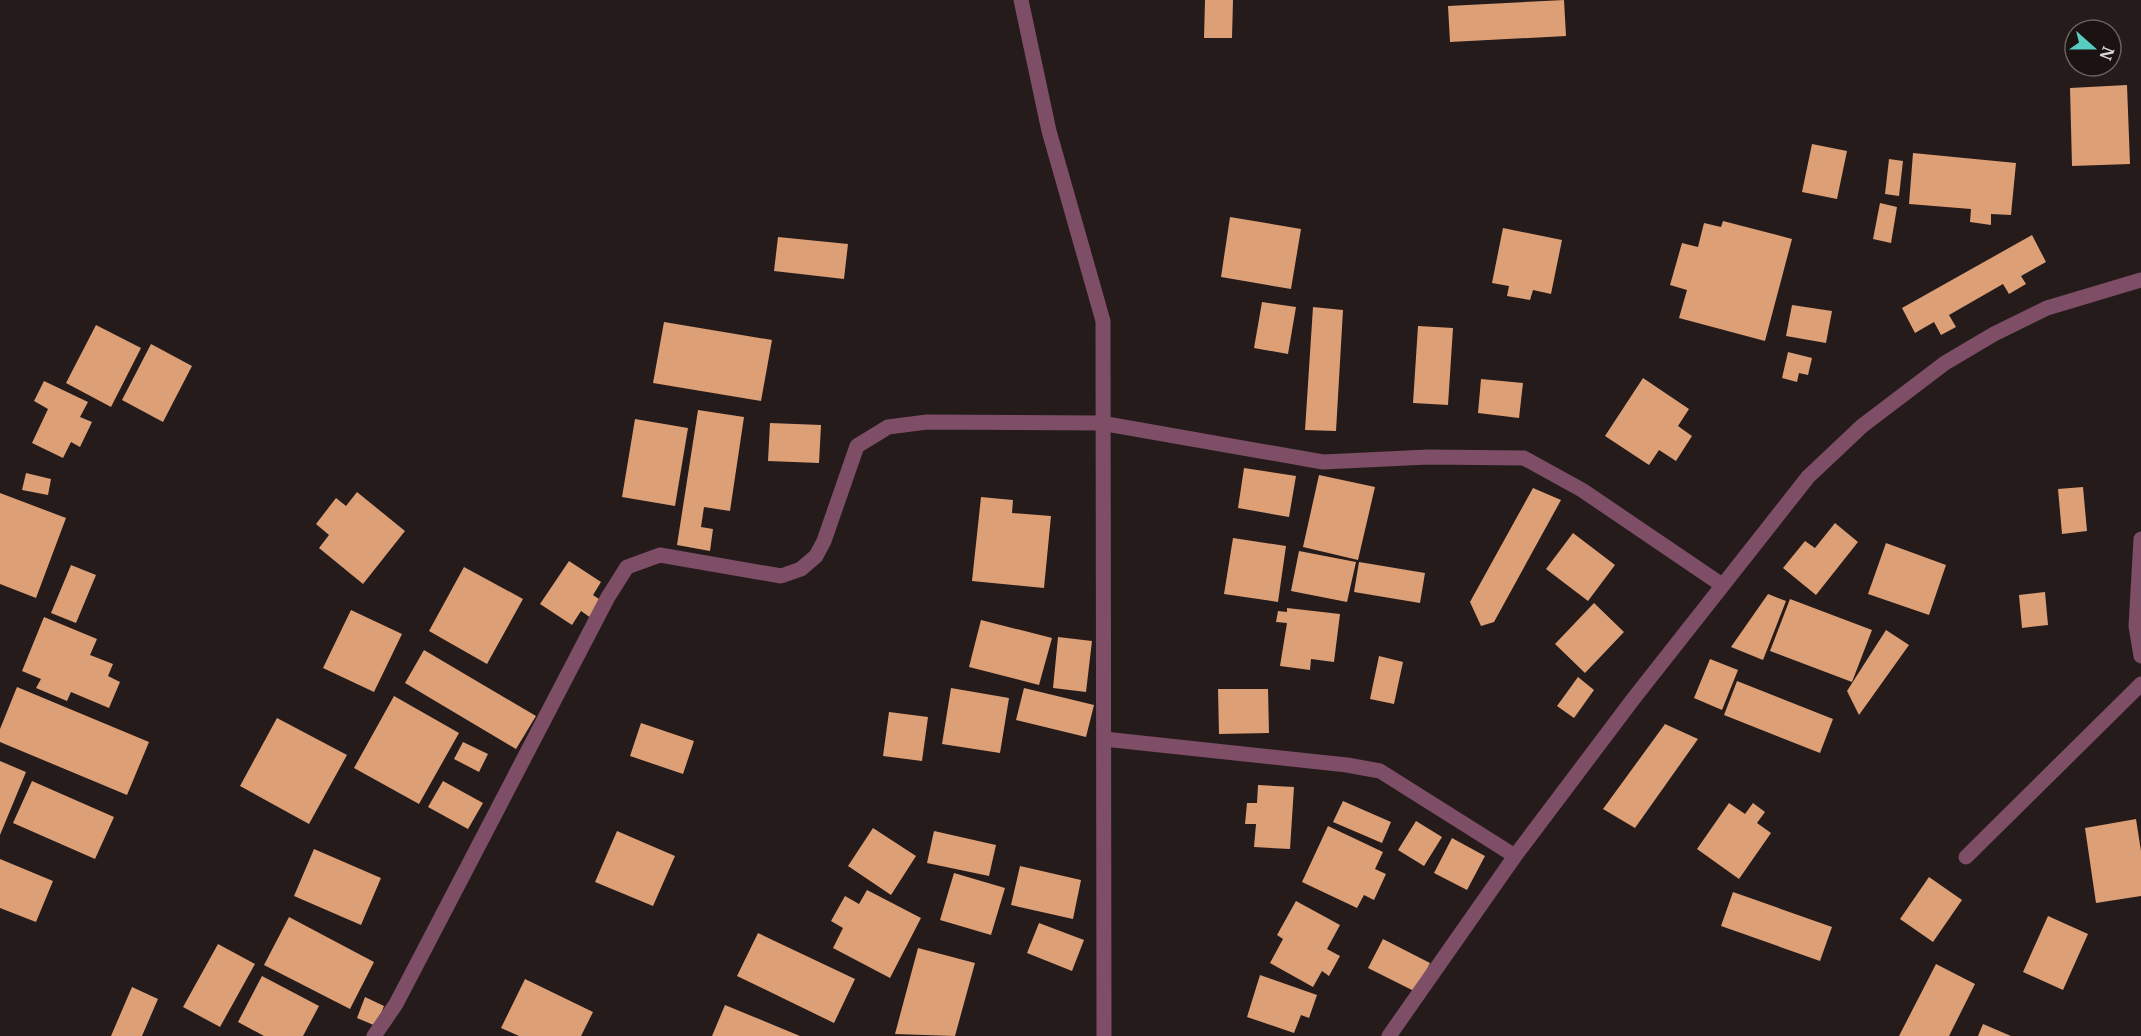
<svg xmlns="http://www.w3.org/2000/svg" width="2141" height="1036" font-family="Merriweather,serif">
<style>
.building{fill:#dd9f75}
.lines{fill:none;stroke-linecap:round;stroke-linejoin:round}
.street{stroke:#7d4e65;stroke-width:15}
</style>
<rect width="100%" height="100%" fill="#251b1b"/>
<path class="building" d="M1205 0H1233L1232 38H1204Z
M1564 0 1566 36 1450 42 1448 6Z
M2127 85 2130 164 2072 166 2070 88Z
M1812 144 1847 151 1837 199 1802 192Z
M1913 153 2016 163 2011 215 1991 214V225L1970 222 1971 209 1909 204Z
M1889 159 1903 161 1899 196 1885 194Z
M1880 203 1897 207 1891 243 1873 239Z
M1230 217 1301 229 1291 289 1221 277Z
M1723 221 1792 239 1765 341 1679 318 1687 290 1670 285 1682 243 1698 247 1704 223 1721 227Z
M1503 228 1562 240 1551 294 1533 290 1530 300 1507 296 1509 286 1492 283Z
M2032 235 2046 262 2021 276 2026 284 2009 294 2003 284 1949 315 1956 327 1941 335 1934 322 1915 333 1902 308Z
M778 237 848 244 844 279 774 271Z
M1262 302 1296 307 1288 354 1254 348Z
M1792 305 1832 311 1826 343 1786 336Z
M1313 307 1343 310 1336 431 1305 430Z
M664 322 772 340 761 401 653 383Z
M96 325 141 348 111 407 66 383Z
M1418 326 1453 328 1448 405 1413 403Z
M151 344 192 366 163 422 122 400Z
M1788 352 1812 358 1808 375 1799 373 1797 382 1782 378Z
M1643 378 1689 409 1678 426 1692 436 1676 461 1659 450 1649 465 1605 436Z
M1481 379 1523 383 1519 418 1478 413Z
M44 381 88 402 80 417 92 422 80 447 71 442 63 458 32 443 48 409 34 401Z
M698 410 744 417 730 511 704 507 701 527 713 529 710 551 677 545Z
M635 419 688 428 675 506 622 497Z
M770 423 821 425 819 463 768 461Z
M1244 468 1296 476 1289 517 1238 508Z
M26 473 51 479 48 495 22 490Z
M1319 475 1375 487 1358 560 1303 547Z
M2083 487 2087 531 2062 534 2058 489Z
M1533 488 1561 500 1494 622 1481 626 1470 602Z
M357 492 405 531 363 584 319 548 329 535 316 524 336 498 346 506Z
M0 493 66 518 36 598 0 584Z
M981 497 1013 500 1012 513 1051 516 1044 588 972 581Z
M1835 523 1858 542 1816 595 1783 568 1805 541 1815 548Z
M1573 533 1615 565 1588 601 1546 569Z
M1233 538 1286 546 1278 602 1224 594Z
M1886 543 1946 565 1929 615 1868 594Z
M1299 551 1356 562 1347 602 1291 591Z
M569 561 601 582 593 595 602 601 591 618 581 611 572 625 540 604Z
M1359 562 1425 573 1420 603 1354 592Z
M71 565 96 575 76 623 51 613Z
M464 567 523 599 487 664 429 631Z
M2045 592 2048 625 2022 628 2019 595Z
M1768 594 1786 601 1763 660 1731 647Z
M1790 599 1872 630 1852 682 1770 651Z
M1594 603 1624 632 1585 673 1555 644Z
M1287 608 1340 614 1334 662 1311 659 1310 670 1280 666 1287 623 1276 622 1278 611 1287 612Z
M351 610 402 634 374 692 323 668Z
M44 617 97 639 90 655 113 664 108 676 120 682 109 708 71 692 67 701 36 688 41 679 22 671Z
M981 620 1052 638 1039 685 969 667Z
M1886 630 1909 645 1859 715 1847 691Z
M1058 637 1092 641 1086 692 1053 688Z
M424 650 536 716 516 749 405 683Z
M1379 656 1403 662 1394 704 1370 699Z
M1710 659 1738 670 1722 710 1694 698Z
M1578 677 1594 690 1574 718 1557 706Z
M1737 681 1833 719 1820 753 1724 715Z
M17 687 149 742 127 795 0 742V729Z
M951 688 1009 698 1000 753 942 744Z
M1024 688 1094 705 1086 737 1016 720Z
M1218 689H1268L1269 733 1219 734Z
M394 696 459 733 419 804 354 768Z
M889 712 928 717 922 761 883 756Z
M277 718 347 755 309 824 240 786Z
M641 723 694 741 683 774 630 756Z
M1665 724 1698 739 1635 828 1603 809Z
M463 742 488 754 479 772 454 759Z
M0 761 26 772 0 835Z
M32 781 114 817 95 859 13 823Z
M443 781 483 803 468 829 428 807Z
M1258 785 1294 787 1290 849 1254 847 1256 824H1245L1247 803H1257Z
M1343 801 1391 822 1382 843 1333 822Z
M1729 803 1745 814 1753 803 1765 812 1757 823 1771 833 1739 879 1697 849Z
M2136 819 2141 851V896L2096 903 2085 828Z
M1416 821 1442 837 1424 866 1398 850Z
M1328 826 1383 852 1375 869 1386 874 1374 900 1364 895 1357 908 1302 882Z
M873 828 916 856 891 895 848 866Z
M617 831 675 856 653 906 595 882Z
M934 831 996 845 989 876 927 863Z
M1452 838 1485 856 1467 890 1434 873Z
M314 849 381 878 361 925 294 896Z
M0 859 53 881 36 922 0 908Z
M1020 866 1081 880 1073 919 1011 905Z
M954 873 1005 888 991 935 940 920Z
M1929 877 1962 900 1933 942 1900 919Z
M867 890 921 918 890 978 833 948 843 928 831 921 845 896 859 904Z
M1733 892 1832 927 1820 961 1721 926Z
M1296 901 1340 925 1327 949 1340 956 1329 976 1322 971 1313 987 1270 963 1283 939 1277 935Z
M2048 916 2088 934 2063 990 2023 972Z
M289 917 374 962 350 1009 264 965Z
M1039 923 1084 940 1072 971 1027 953Z
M758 933 855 979 834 1023 737 976Z
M1383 939 1430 963 1416 992 1368 968Z
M218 944 255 964 220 1027 183 1007Z
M918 948 975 963 955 1036 895 1034Z
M1936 964 1975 984 1949 1036H1899Z
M1260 975 1317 995 1309 1018 1301 1015 1294 1033 1247 1017Z
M262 976 319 1006 303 1036H264L238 1022Z
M525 979 593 1012 581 1036H519L501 1028Z
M132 987 158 999 142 1036H111Z
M365 997 384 1006 376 1026 357 1018Z
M725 1005 800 1036H712Z
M1983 1024 2011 1036H1978Z"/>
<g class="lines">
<path class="street" d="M1021 0 1049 131 1103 321 1104 1036
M2141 539 2136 626 2141 656
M1104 739 1347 765 1380 771 1515 856
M1966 857 2141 684
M374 1036 396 1004 608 597 627 567 660 555 781 576 801 569 816 556 824 541 857 446 888 427 927 422 1101 423 1323 462 1428 457 1524 458 1582 490 1722 585
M1389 1036 1515 856 1634 698 1808 477 1862 426 1945 363 1994 334 2047 308 2141 280"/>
</g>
<g transform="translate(2093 48) rotate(111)"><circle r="28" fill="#1b1212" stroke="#696060" stroke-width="1.5"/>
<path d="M0-4.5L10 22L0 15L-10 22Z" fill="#57cec1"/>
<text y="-9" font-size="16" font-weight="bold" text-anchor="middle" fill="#ddd6d6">N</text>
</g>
</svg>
